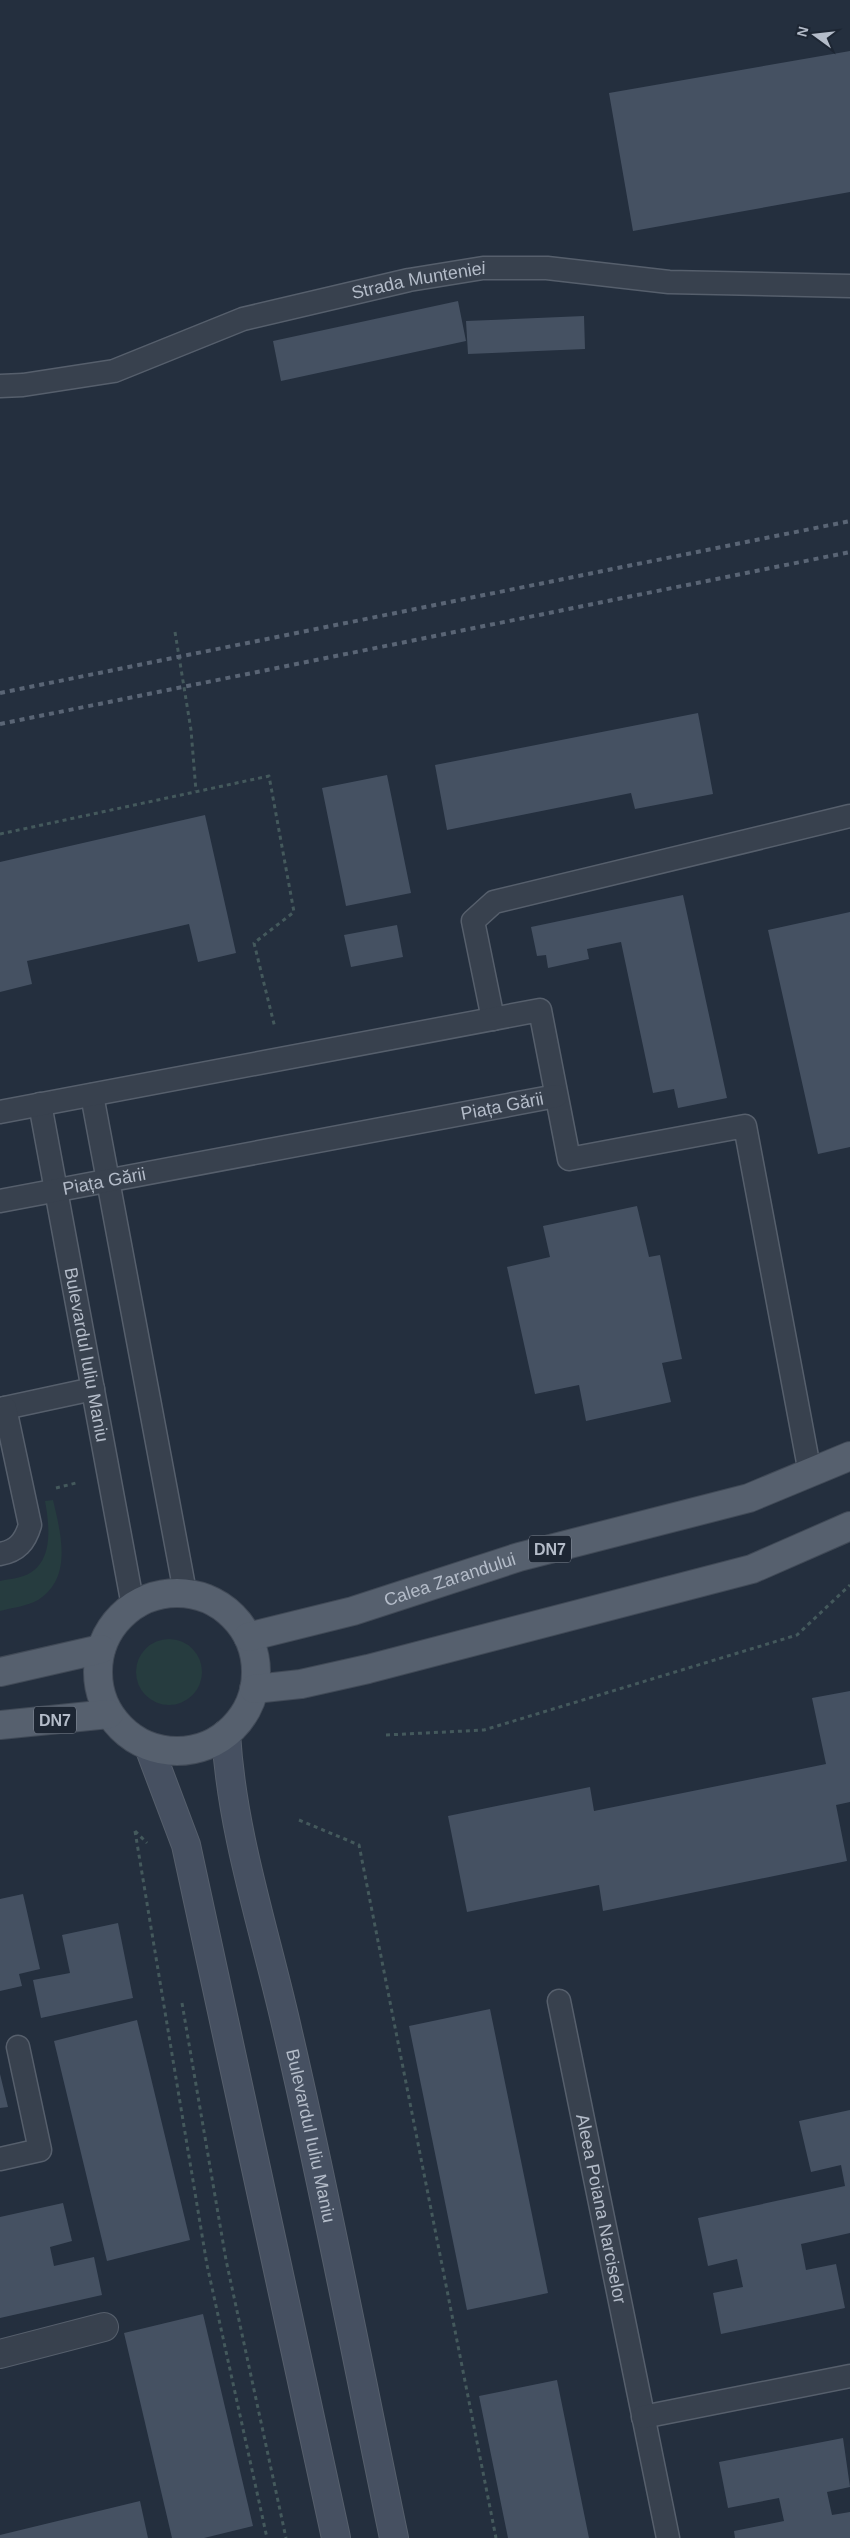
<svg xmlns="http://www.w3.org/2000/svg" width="850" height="2538" font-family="Arial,sans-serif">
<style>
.green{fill:#263c3f}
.building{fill:#455162}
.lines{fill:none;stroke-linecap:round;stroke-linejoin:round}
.lane-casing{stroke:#565f6c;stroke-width:25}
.street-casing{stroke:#565f6c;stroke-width:30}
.secondary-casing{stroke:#565f6c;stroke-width:30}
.primary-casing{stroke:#414a57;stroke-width:30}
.path{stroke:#44595c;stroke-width:3;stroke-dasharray:4 4;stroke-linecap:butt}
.lane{stroke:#38414e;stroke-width:22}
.street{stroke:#38414e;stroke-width:28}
.secondary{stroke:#465061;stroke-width:28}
.primary{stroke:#56606e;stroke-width:28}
.rail{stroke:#5a6575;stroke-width:4;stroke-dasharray:5 5;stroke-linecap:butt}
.labels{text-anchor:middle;stroke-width:4;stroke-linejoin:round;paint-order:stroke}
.shield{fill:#1d2633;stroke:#878f9c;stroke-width:1}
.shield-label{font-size:16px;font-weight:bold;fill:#b4bcc9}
.street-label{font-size:18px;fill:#b4bcc9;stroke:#1d2633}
</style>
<rect width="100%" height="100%" fill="#242f3e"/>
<path class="green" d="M53 1500C61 1534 73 1578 38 1600 28 1606 11 1608 0 1611V1581C9 1579 22 1578 30 1573 54 1559 49 1523 45 1501Z
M136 1672a33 33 0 1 1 66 0a33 33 0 1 1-66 0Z"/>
<path class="building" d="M850 51V192L633 231 609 93Z
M458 301 466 341 281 381 273 341Z
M584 316 585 349 468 354 466 321Z
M698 713 713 794 635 809 631 793 447 830 435 765Z
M387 775 411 893 346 906 322 788Z
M205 815 236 953 198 962 189 924 27 961 32 984 0 992V862Z
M683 895 727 1098 678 1108 674 1089 653 1093 621 942 587 949 589 959 548 968 546 955 537 956 531 927Z
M850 912V1147L818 1154 768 930Z
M397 925 403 957 351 967 344 935Z
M637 1206 649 1257 660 1255 682 1359 662 1363 671 1402 586 1421 579 1385 535 1394 507 1267 550 1257 543 1226Z
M850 1691V1802L836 1805 847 1861 603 1911 599 1885 467 1912 448 1816 590 1787 594 1811 826 1764 812 1698Z
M23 1894 40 1969 19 1974 22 1986 0 1991V1899Z
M118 1923 133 1998 41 2018 33 1980 70 1973 62 1935Z
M490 2009 548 2293 467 2310 409 2026Z
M137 2020 190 2240 107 2261 54 2041Z
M0 2074 8 2107 0 2108Z
M850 2110V2233L801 2244 806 2270 836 2264 845 2308 721 2334 713 2293 743 2287 737 2259 708 2266 698 2218 845 2186 841 2165 811 2172 799 2121Z
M63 2203 72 2241 50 2247 54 2266 94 2257 102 2295 0 2318V2217Z
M203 2314 253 2526 204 2538H172L124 2333Z
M557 2380 589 2538H508L479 2396Z
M843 2438 850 2487 827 2492 832 2515 850 2512V2538H735L734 2531 784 2521 779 2498 728 2508 719 2462Z
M140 2501 148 2538H0V2535Z"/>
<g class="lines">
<g class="lane-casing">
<g id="lane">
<path id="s1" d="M0 386 23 385 114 371 243 319 409 280 483 268H547L669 282 850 286"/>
<path d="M493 1019 473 921 494 902 850 816"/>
<path d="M92 1095 185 1592"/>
<path id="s2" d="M40 1104 133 1606"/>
<path d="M0 1112 540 1010 569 1159 745 1126 810 1473"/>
<path id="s3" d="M0 1201 556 1096"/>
<path d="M0 1409 93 1389"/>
<path d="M0 1554C17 1551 25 1542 30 1525L5 1408"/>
<path id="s4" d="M559 2001 668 2538"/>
<path d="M0 2159 40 2150 18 2047"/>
<path d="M643 2417 850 2376"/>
</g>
</g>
<g class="street-casing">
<path id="street" d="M0 2354 104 2327"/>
</g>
<g class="secondary-casing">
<g id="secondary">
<path id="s5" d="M226 1734C232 1836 266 1934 288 2033 327 2200 359 2370 394 2538"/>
<path d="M149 1747 186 1845 336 2538"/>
</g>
</g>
<g class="primary-casing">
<g id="primary">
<circle cx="177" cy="1672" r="79"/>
<path id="s6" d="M248 1637 353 1611 519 1557 749 1498 850 1456"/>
<path d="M0 1672 101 1649"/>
<path d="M254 1689 301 1684 368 1669 752 1569 850 1526"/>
<path d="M0 1725 109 1714"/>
</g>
</g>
<path class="path" d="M175 632 191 730 196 791
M0 834 269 776 294 912 254 943 275 1028
M56 1488 76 1483
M386 1735 484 1730 797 1635 850 1585
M299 1820 359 1845 496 2538
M135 1831 147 1843
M135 1831 207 2265 267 2538
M182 2003 226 2260 286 2538"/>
<use href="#lane" class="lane"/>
<use href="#street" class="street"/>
<use href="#secondary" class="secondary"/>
<use href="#primary" class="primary"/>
<path class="rail" d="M0 693 850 521
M0 724 850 552"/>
</g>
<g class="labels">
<g class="shield">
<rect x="529" y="1535.5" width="42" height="27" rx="4"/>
<rect x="34" y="1706.5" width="42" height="27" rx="4"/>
</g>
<g class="shield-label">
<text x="550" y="1555">DN7</text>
<text x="55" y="1726">DN7</text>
</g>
<g class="street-label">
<text dy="6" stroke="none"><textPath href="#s1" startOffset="434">Strada Munteniei</textPath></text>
<text dy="6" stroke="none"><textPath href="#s3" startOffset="511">Piața Gării</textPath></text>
<text dy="6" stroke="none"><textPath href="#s3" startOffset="106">Piața Gării</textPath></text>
<text dy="6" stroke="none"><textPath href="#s2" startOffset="255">Bulevardul Iuliu Maniu</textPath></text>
<text dy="6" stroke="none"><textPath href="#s6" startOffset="210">Calea Zarandului</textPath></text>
<text dy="6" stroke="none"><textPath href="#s5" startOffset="411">Bulevardul Iuliu Maniu</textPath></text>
<text dy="6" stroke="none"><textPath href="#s4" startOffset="212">Aleea Poiana Narciselor</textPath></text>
</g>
</g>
<g transform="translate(815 35) rotate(285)" stroke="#1d2633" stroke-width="4" paint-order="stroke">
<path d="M0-4L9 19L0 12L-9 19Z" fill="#b4bcc9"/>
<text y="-8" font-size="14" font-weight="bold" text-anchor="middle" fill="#b4bcc9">N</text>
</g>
</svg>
